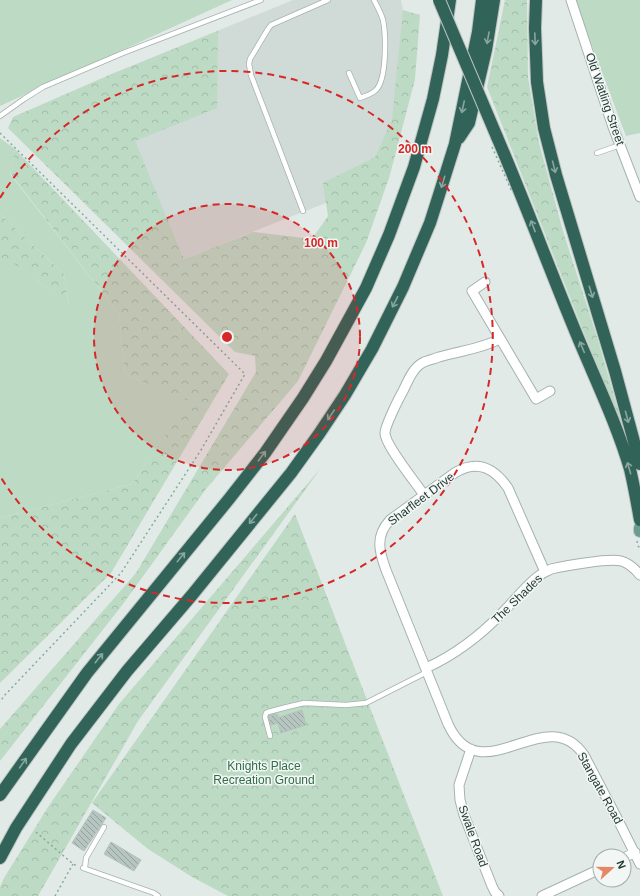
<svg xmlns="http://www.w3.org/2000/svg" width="640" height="896" font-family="Helvetica,sans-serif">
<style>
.built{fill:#d0dad6}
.green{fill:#bddac5}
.forest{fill:url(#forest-crowns)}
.building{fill:url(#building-back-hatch);stroke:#b5c3be}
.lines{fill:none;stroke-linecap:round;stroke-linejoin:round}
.lane-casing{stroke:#a5b2ae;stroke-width:6}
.street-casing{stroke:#a5b2ae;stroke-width:11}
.primary-casing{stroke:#bdc4c2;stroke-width:14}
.highway-casing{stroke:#bdc4c2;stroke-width:14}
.path{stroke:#85aba0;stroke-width:1.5;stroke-dasharray:2 3;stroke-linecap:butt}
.lane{stroke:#fff;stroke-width:4.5}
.street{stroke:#fff;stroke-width:9}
.primary{stroke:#6b9c90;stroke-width:12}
.highway{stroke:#326359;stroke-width:12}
.highway-bridge-casing{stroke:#bdc4c2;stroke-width:14;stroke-linecap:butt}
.path-bridge{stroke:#85aba0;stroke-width:1.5;stroke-dasharray:2 3;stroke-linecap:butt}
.highway-bridge{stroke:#326359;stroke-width:12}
.oneway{stroke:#88a69f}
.ring{fill:none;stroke:#d62828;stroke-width:2;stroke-dasharray:7 5}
.labels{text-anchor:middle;stroke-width:3;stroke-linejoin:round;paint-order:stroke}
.street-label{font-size:12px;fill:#243a34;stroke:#f2f7f5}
.park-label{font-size:12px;fill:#326c49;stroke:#f2f7f5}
.centre{fill:#d62828;stroke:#f2f7f5;stroke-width:2}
.ring-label{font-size:12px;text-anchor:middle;font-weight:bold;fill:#d62828;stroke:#f2f7f5;stroke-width:3;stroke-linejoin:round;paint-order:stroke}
</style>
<defs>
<pattern id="forest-crowns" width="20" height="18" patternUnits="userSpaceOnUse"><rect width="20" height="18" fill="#bddac5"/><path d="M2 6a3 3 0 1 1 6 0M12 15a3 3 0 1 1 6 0" fill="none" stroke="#a2bcaa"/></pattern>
<pattern id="building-back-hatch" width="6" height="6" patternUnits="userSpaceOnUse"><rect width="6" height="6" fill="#b7c5c0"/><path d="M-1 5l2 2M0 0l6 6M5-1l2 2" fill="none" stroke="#95a19d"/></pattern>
</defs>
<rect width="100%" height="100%" fill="#e2eae7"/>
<path class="built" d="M293 0H401L415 79 389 178 184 259 107 76Z"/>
<path class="green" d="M0 0H232L0 106Z
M575 0H640V133L626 136Z
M0 138 15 149 10 174 119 314 125 374 190 401 132 484 0 518V261L5 256 69 305 64 274 0 214Z"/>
<path class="forest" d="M505 0H527L528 77 539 143 563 231 597 337 629 447 487 87Z
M403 10 420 15 415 79 389 178 366 243 298 381 206 489 123 604 0 761V729L136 573 256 372 255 356 235 352 8 128 13 117 107 76 218 31 217 108 135 141 184 259 253 232 312 239 328 216 323 183 375 157 392 120Z
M15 149 229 374 111 573 0 683V518L132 484 189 401 125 374 119 314 10 173Z
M0 214 64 274 69 306 43 285 5 257 0 261Z
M321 468 138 721 38 896H0V887L4 878 48 807 119 704Z
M295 514 443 896H228L192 877 148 849 92 803Z"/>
<path class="building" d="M302 710 306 725 281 733 278 723 271 725 268 716 276 714 277 718Z
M93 810 106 818 84 851 72 843Z
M111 842 141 860 134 871 104 854Z"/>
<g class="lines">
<g class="lane-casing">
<path id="lane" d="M349 73 360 98C366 96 372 94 376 90 387 79 386 35 383 20 381 13 377 6 374 0
M0 116 24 99 43 87 123 53 261 0
M597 153 620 145
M303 211 251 75 249 64 250 59 268 29 271 25 328 0
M270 736 265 717 266 713 268 712 287 707 304 703 346 705 366 703 427 672
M83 868 154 893 158 896
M85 868 86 858 104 827"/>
</g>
<g class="street-casing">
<path id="street" d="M571 0 613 127 640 197
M485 282 472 291 536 399 550 391
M424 495C416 483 385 445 385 433 385 426 399 398 403 391 408 381 413 367 424 362 429 360 434 359 439 357 459 351 481 349 500 339
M545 572 508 488C495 469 479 459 456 472L390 520C375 536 379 551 386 570L448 724C481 796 546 699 584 755L618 820 640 864
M426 668C455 655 481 635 504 611 515 600 528 583 540 575 544 572 548 571 551 569 564 566 609 558 621 561 629 563 635 569 640 575
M471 749 459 785 460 800 464 815 492 886 495 892 499 896
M624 858 635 852
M542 896 600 869"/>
</g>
<g class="primary-casing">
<path id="primary" d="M640 528V531"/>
</g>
<g class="highway-casing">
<path id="highway" d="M536 0 535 28 537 82 544 128 556 175 615 371 640 464
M497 137C524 200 548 265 574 328 593 375 616 421 630 469 634 486 637 503 640 520
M459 138 469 123 486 50 494 0
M0 795 87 673 229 499 265 453 303 398 326 361 366 288 389 235 414 167 433 99 442 55 450 0
M0 858 16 828 71 744 127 671 192 595 291 473 319 434 345 395 372 349 403 287 430 223 438 198 455 144 478 32 482 0"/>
</g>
<path class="path" d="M0 133 245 374 201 450 121 573 4 696 0 702
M637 541 638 546 640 548
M36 832 73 864 77 866
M55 896 73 864"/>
<use href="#lane" class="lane"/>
<use href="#street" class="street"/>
<use href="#primary" class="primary"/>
<use href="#highway" class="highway"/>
<g class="highway-bridge-casing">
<path id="highway-bridge" d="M439 0 497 137"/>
</g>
<path class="path-bridge" d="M492 147 512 192"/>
<use href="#highway-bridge" class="highway-bridge"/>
</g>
<defs><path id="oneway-shaft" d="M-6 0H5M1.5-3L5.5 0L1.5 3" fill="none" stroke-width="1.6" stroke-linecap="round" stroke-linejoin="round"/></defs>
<g class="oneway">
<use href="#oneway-shaft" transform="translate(488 38) rotate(100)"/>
<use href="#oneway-shaft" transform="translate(535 39) rotate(88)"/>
<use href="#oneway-shaft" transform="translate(463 107) rotate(102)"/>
<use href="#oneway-shaft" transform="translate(554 167) rotate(76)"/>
<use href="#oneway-shaft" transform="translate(443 182) rotate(107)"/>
<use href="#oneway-shaft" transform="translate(533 226) rotate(-111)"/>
<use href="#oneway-shaft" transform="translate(591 292) rotate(73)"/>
<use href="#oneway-shaft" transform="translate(395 302) rotate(117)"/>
<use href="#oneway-shaft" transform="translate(582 347) rotate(-113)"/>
<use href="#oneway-shaft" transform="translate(331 415) rotate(124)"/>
<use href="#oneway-shaft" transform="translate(627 417) rotate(75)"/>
<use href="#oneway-shaft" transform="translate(262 456) rotate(-53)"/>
<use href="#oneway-shaft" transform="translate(629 468) rotate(-106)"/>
<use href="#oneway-shaft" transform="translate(253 519) rotate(129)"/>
<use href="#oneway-shaft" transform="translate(181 557) rotate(-51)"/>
<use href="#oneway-shaft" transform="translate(99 658) rotate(-51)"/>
<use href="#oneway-shaft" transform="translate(23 763) rotate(-55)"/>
</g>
<circle cx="227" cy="337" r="133" fill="#d62828" fill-opacity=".12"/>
<g class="ring">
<circle cx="227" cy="337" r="133"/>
<path d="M0 198A266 266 0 1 1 0 476"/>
</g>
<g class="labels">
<g class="street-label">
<text transform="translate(605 99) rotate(71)" y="4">Old Watling Street</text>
<text transform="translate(421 499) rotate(-37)" y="4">Sharfleet Drive</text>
<text transform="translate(517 599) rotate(-44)" y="4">The Shades</text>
<text transform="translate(600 788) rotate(61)" y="4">Stangate Road</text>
<text transform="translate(473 836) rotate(70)" y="4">Swale Road</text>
</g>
<g class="park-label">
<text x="264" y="770">Knights Place<tspan x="264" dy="14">Recreation Ground</tspan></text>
</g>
</g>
<circle cx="227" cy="337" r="6" class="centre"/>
<g class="ring-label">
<text x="415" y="153">200 m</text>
<text x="321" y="247">100 m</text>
</g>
<g transform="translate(612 868) rotate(69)"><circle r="19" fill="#f2f7f5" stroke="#a0aba8"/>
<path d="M0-3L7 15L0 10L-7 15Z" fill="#e48766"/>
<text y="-6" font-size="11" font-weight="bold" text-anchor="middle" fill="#243a34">N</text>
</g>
</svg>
